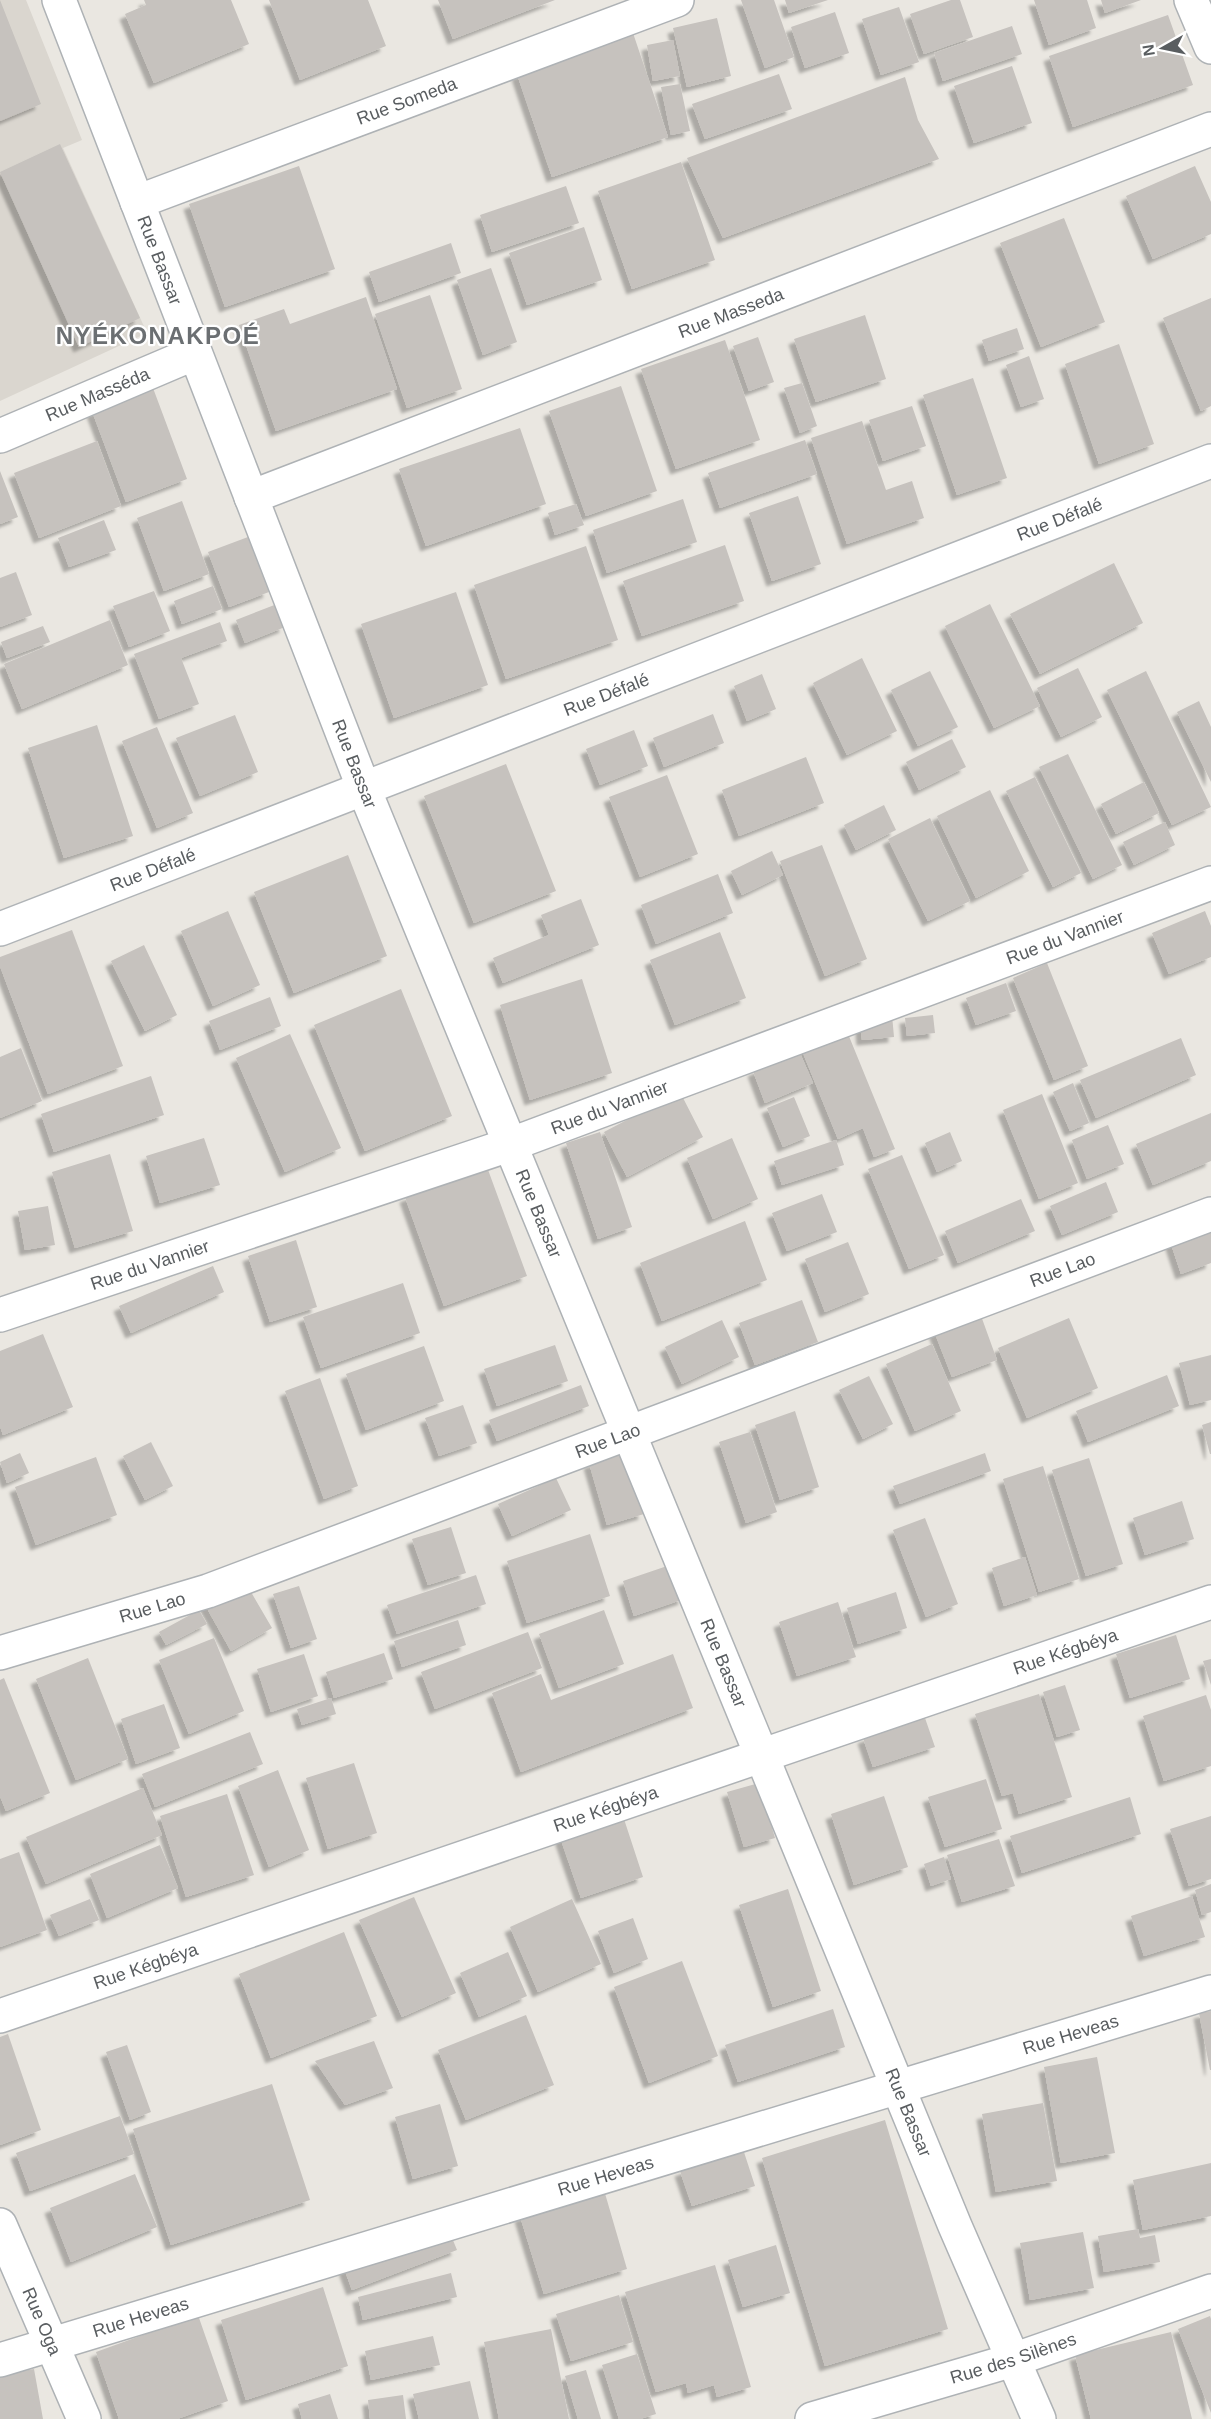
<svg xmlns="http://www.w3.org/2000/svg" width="1211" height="2419" font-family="Helvetica,sans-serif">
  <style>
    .education { fill: #dad6cf }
    .building { fill: #c6c2be; filter: url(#shadow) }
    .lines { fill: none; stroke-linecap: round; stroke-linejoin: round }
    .street-casing { stroke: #aeb2b5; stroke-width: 36 }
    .secondary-casing { stroke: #b0b4b7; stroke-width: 36 }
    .street { stroke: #fff; stroke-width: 33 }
    .secondary { stroke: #fff; stroke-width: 33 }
    .labels { text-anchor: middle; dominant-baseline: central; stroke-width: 4.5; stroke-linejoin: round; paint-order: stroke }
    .street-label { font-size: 18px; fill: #595d60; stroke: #fff }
    .district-label { font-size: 24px; font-weight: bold; letter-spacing: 1.5px; fill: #6b6f72; stroke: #fff }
  </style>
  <defs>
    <filter id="shadow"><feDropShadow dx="-5.5" dy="5.5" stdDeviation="1.5" flood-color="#0004"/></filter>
  </defs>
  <rect width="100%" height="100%" fill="#eae7e1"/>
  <path class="education" d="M0,0H26L82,140L63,148L147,333L0,401Z"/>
  <path class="building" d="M0,0L41,104L0,121Z
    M144,0H231L249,44L154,83L125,14L146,5Z
    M269,0H368L386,46L300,80Z
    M438,0H555L453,39Z
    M741,0H774L794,57L765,68Z
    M785,0H828L789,13Z
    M951,0H960L973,37L924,54L910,14Z
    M1034,0H1087L1096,28L1049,45Z
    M1101,0H1141L1105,13Z
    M899,7L919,62L881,75L862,19Z
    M835,12L849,53L805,68L791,27Z
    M1168,15L1193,85L1073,127L1049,56Z
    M717,18L731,76L687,87L673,28Z
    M1012,26L1022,54L943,81L934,53Z
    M633,33L668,137L552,177L517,74Z
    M673,40L680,76L653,81L647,45Z
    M1012,66L1032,123L974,143L954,86Z
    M779,74L792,109L705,139L692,104Z
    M905,77L918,120L939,159L723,238L687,158Z
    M680,84L690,131L671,135L661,87Z
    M60,144L140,318L79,347L0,172Z
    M681,162L715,260L632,289L598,191Z
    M299,166L335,269L225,307L189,204Z
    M1195,166L1211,202V234L1153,259L1126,196Z
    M566,186L579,223L492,252L480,215Z
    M1064,218L1105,322L1041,347L1000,243Z
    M584,227L602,280L527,305L509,253Z
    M451,243L461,273L379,302L369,272Z
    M491,268L517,342L483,355L457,280Z
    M430,295L462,389L407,408L375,314Z
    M366,297L397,389L276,431L239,325L284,309L290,324Z
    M1211,298V406L1201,411L1163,318Z
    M865,315L886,379L816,402L794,339Z
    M1017,328L1024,349L989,361L982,340Z
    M758,337L774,382L749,391L733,346Z
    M725,340L760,440L676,469L641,369Z
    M1119,344L1154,444L1099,464L1065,364Z
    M1029,356L1044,399L1021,407L1006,365Z
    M973,378L1007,478L957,495L923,395Z
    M802,383L817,426L800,433L784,388Z
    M621,386L657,491L586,516L549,411Z
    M153,388L187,479L126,502L92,411Z
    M912,406L926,446L883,461L869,420Z
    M862,421L886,490L912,481L924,518L847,544L811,438Z
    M520,428L546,504L426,546L399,469Z
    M805,440L817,474L720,508L708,473Z
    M97,441L121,506L39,538L14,473Z
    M0,471L18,517L0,524Z
    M798,496L821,564L772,581L749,513Z
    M683,499L697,542L607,573L593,530Z
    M182,501L209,574L164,591L137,518Z
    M576,504L584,525L555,535L548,513Z
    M104,520L116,550L69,567L58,538Z
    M248,537L269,592L229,607L208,552Z
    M725,545L744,601L642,636L623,581Z
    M586,546L618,640L506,679L474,585Z
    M1114,563L1143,623L1040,674L1010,614Z
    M16,572L32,615L0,627V578Z
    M213,586L222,609L182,624L174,601Z
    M154,591L170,631L129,647L113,606Z
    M456,592L488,685L394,718L361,624Z
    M277,604L285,627L245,643L236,620Z
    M990,604L1040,706L994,728L945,626Z
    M110,620L128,665L22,709L4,664Z
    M220,622L227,641L181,658L199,704L159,719L134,654Z
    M43,626L50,642L7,658L1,642Z
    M862,658L897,731L847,755L813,683Z
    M1078,668L1102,717L1061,737L1037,688Z
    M930,671L958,727L918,746L891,690Z
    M1146,671L1211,807L1172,825L1107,690Z
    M762,674L776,709L747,721L734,686Z
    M1199,701L1211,727V782L1177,712Z
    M713,714L724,743L664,767L653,738Z
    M235,715L258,772L200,796L176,738Z
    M97,725L133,836L64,858L28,748Z
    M157,727L193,813L157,828L122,741Z
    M634,730L648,766L600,785L586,749Z
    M952,739L966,767L919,790L906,762Z
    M1068,754L1122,865L1093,879L1039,767Z
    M806,757L824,803L739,836L722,790Z
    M506,764L556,891L474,923L424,796Z
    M667,775L698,854L640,877L609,797Z
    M1035,777L1081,873L1053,887L1006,791Z
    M1144,782L1159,813L1116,834L1101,804Z
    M990,790L1029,871L976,898L937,816Z
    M884,805L896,830L856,850L844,825Z
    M930,818L970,901L928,921L888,839Z
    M1165,822L1175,845L1134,865L1123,842Z
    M822,845L867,959L825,976L780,861Z
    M772,851L783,875L742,895L731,871Z
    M348,855L387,956L294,993L254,892Z
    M718,874L733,913L656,944L641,905Z
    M581,899L599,945L503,983L493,958L549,935L541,915Z
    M228,911L260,985L213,1006L181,931Z
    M1205,911L1211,926V957L1169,974L1152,933Z
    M72,930L123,1066L48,1094L0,966V957Z
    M720,932L746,998L675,1025L650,960Z
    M144,945L177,1015L145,1031L111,961Z
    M1047,963L1088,1066L1054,1080L1013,978Z
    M582,979L612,1073L530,1100L500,1005Z
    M1006,983L1016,1011L976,1025L966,998Z
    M401,989L452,1116L365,1151L314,1025Z
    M270,997L281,1026L220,1050L209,1021Z
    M892,1015L894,1037L862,1040L860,1018Z
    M933,1015L935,1033L907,1036L905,1018Z
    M844,1024L895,1149L874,1157L863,1128L838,1139L799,1043Z
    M290,1034L341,1148L285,1172L236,1058Z
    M1181,1038L1196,1075L1096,1118L1080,1080Z
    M21,1048L42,1101L0,1118V1057Z
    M799,1051L813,1083L765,1103L753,1071Z
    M151,1076L164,1115L54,1152L41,1114Z
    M1073,1083L1089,1123L1070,1131L1053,1092Z
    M680,1092L703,1137L627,1177L604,1132Z
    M1042,1094L1078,1183L1039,1199L1003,1110Z
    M794,1097L810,1136L783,1147L767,1108Z
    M1211,1113V1161L1153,1185L1136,1144Z
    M1108,1125L1124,1164L1087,1179L1072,1140Z
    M600,1132L632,1227L598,1239L566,1143Z
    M950,1132L962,1161L937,1172L925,1143Z
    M204,1138L220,1185L160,1203L146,1156Z
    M732,1138L758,1199L713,1219L687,1158Z
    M836,1140L844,1165L782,1185L774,1161Z
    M110,1154L133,1231L75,1248L52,1172Z
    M902,1155L944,1255L909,1269L868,1169Z
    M487,1167L527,1276L444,1306L405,1197Z
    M1106,1182L1118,1212L1062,1235L1050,1206Z
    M822,1194L837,1232L787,1251L772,1213Z
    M1021,1199L1035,1231L958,1263L945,1231Z
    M48,1206L55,1245L25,1250L18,1211Z
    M745,1221L767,1280L662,1321L640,1263Z
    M1211,1226V1263L1181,1274L1170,1241Z
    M296,1240L317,1307L270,1322L248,1256Z
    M848,1242L869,1294L825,1312L805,1259Z
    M213,1266L224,1292L131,1333L119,1306Z
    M403,1283L420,1333L321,1368L303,1317Z
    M802,1300L818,1342L755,1365L739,1323Z
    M980,1313L997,1360L952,1377L934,1331Z
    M1069,1318L1098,1388L1027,1418L998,1348Z
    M722,1320L739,1357L682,1384L665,1347Z
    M43,1334L73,1407L3,1435L0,1426V1351Z
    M932,1344L961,1411L915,1431L886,1364Z
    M555,1345L568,1381L497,1406L484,1369Z
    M424,1346L444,1401L366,1430L346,1374Z
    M1211,1355V1400L1190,1405L1179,1363Z
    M1167,1375L1179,1406L1088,1442L1076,1411Z
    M869,1376L893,1424L863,1439L839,1390Z
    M320,1378L358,1486L324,1499L285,1391Z
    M581,1385L589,1406L497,1441L489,1420Z
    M463,1405L477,1443L439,1456L425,1418Z
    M795,1411L819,1487L780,1500L755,1425Z
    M1211,1422V1454H1210L1202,1425Z
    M750,1432L777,1512L746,1523L719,1442Z
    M151,1442L173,1486L145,1500L123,1456Z
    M626,1452L644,1514L607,1525L589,1463Z
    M20,1453L29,1473L7,1483L0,1462Z
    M985,1453L991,1471L900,1504L893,1486Z
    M96,1457L117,1515L36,1545L15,1487Z
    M1089,1458L1123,1564L1086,1576L1052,1470Z
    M1043,1466L1079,1579L1039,1592L1003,1479Z
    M556,1478L571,1510L512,1536L498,1504Z
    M1182,1501L1194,1539L1145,1555L1133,1518Z
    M925,1518L958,1604L926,1617L893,1530Z
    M451,1527L466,1573L428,1585L412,1539Z
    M590,1534L610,1596L527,1623L507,1561Z
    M1025,1557L1037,1595L1004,1606L992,1568Z
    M673,1564L684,1599L634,1616L623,1581Z
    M476,1575L486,1604L397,1634L387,1605Z
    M244,1580L272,1628L231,1651L204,1603Z
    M299,1586L317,1639L291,1648L273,1594Z
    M896,1592L907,1628L858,1644L847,1608Z
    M838,1602L856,1657L797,1676L779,1622Z
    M199,1610L207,1624L166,1645L159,1632Z
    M604,1610L624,1664L559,1688L539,1634Z
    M458,1620L466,1645L402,1667L394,1641Z
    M528,1632L542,1668L435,1709L421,1672Z
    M1176,1635L1190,1679L1130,1698L1116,1654Z
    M214,1638L244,1711L189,1734L159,1660Z
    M384,1653L393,1679L334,1698L326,1672Z
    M304,1654L318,1696L271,1712L257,1669Z
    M673,1654L693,1708L521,1772L492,1693L541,1674L551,1700Z
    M88,1658L128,1759L76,1780L36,1679Z
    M1211,1659V1685L1203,1661Z
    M4,1678L50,1793L6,1811L0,1796V1680Z
    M1065,1685L1080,1730L1057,1737L1043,1692Z
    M1039,1694L1072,1797L1019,1814L1013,1793L1002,1796L975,1714Z
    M1206,1695L1211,1710V1766L1164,1781L1143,1716Z
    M331,1698L336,1714L302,1725L297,1709Z
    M164,1704L180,1748L136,1764L121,1719Z
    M925,1718L935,1747L873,1767L863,1738Z
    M250,1732L263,1764L155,1807L142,1774Z
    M354,1763L377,1833L328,1849L306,1778Z
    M278,1770L309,1850L269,1867L238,1786Z
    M986,1779L1002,1829L945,1847L928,1797Z
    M759,1783L775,1838L744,1847L727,1792Z
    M143,1788L162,1835L46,1884L26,1837Z
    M227,1794L254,1875L186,1897L160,1816Z
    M884,1796L908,1867L854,1885L831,1814Z
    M1130,1797L1141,1834L1022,1873L1010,1836Z
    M623,1816L643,1877L581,1898L560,1837Z
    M1211,1816V1879L1189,1886L1170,1829Z
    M999,1839L1015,1886L962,1902L947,1855Z
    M160,1845L178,1888L107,1918L90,1874Z
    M19,1852L47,1930L0,1947V1859Z
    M944,1857L951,1879L931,1886L924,1864Z
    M1211,1884V1912L1202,1915L1195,1890Z
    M788,1889L821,1991L773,2007L739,1905Z
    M1192,1896L1205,1937L1144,1956L1131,1916Z
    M414,1897L456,1993L402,2017L359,1920Z
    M90,1899L99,1920L59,1936L50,1915Z
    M572,1899L601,1964L538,1992L510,1927Z
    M633,1918L648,1959L614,1973L598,1931Z
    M344,1932L377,2016L271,2058L239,1974Z
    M508,1952L527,1996L479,2017L460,1973Z
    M682,1961L718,2056L649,2083L614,1987Z
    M833,2009L845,2047L738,2082L725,2045Z
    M1211,2011V2070H1210L1199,2013Z
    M526,2015L554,2085L466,2120L438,2050Z
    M8,2034L41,2130L0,2145V2037Z
    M374,2041L393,2088L345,2105L315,2061Z
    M127,2045L151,2112L130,2120L106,2052Z
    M1097,2057L1115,2153L1061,2163L1044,2067Z
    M272,2084L310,2200L171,2245L133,2129Z
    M1043,2103L1057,2181L996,2192L982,2114Z
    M440,2104L458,2166L413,2179L395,2117Z
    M120,2116L134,2154L30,2191L16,2153Z
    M885,2120L948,2329L825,2366L762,2158Z
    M743,2149L755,2186L692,2206L680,2171Z
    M1211,2163V2216L1143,2230L1133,2180Z
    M135,2174L157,2227L71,2262L50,2208Z
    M604,2190L627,2269L544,2294L520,2216Z
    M448,2228L457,2250L352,2290L344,2268Z
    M1138,2229L1140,2238L1155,2235L1160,2262L1104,2272L1098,2236Z
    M1083,2232L1094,2288L1030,2300L1020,2243Z
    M776,2245L790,2293L743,2307L728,2260Z
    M715,2265L751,2387L717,2397L714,2385L688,2393L686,2383L656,2392L625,2292Z
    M451,2273L457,2297L363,2320L358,2297Z
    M323,2287L348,2366L246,2400L221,2320Z
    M619,2295L633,2342L571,2361L556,2314Z
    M198,2315L228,2401L177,2419H119L96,2352Z
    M1210,2316L1211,2319V2413L1178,2329Z
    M551,2329L569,2419H499L484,2342Z
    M1171,2332L1192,2419H1091L1075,2355Z
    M433,2336L440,2365L371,2380L365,2351Z
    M637,2354L656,2414L640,2419H619L602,2365Z
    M34,2369L43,2419H0V2375Z
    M586,2370L601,2419H578L565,2376Z
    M470,2381L479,2419H419L413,2394Z
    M330,2394L338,2419H302L298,2404Z
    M403,2395L406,2419H370L368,2400Z"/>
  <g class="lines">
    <defs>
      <g id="street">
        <path id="s1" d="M59,0L364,789L955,2226L1039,2419"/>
        <path d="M1191,0L1211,47"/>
        <path id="s2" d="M137,202L677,0"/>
        <path id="s3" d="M0,436L195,353"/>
        <path id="s4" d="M251,497L1211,129"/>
        <path id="s5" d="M0,1315L509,1145L1211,883"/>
        <path id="s6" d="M0,1653L208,1591L1211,1214"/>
        <path id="s7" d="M0,2016L1211,1602"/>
        <path id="s8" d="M0,2225L84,2419"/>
        <path id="s9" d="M0,2360L1211,1992"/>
        <path id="s10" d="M812,2419L1013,2360L1211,2291"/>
      </g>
      <g id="secondary">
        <path id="s11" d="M0,929L1211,461"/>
      </g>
    </defs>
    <use href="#street" class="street-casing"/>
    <use href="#secondary" class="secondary-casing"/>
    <use href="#street" class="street"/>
    <use href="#secondary" class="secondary"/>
  </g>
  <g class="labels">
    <g class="street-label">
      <text stroke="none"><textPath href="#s2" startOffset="288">Rue Someda</textPath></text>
      <text stroke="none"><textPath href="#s1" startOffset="279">Rue Bassar</textPath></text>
      <text stroke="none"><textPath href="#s4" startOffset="514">Rue Masseda</textPath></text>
      <text stroke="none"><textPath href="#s3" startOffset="106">Rue Masséda</textPath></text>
      <text stroke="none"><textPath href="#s11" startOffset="1136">Rue Défalé</textPath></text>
      <text stroke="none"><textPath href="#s11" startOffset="650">Rue Défalé</textPath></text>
      <text stroke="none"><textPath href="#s1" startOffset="819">Rue Bassar</textPath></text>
      <text stroke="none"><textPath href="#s11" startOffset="164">Rue Défalé</textPath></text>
      <text stroke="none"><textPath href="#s5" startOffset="1130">Rue du Vannier</textPath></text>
      <text stroke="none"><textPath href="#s5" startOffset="644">Rue du Vannier</textPath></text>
      <text stroke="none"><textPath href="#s1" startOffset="1305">Rue Bassar</textPath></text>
      <text stroke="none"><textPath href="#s5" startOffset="158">Rue du Vannier</textPath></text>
      <text stroke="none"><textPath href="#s6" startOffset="1130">Rue Lao</textPath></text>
      <text stroke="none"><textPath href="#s6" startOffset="644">Rue Lao</textPath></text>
      <text stroke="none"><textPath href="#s6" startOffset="159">Rue Lao</textPath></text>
      <text stroke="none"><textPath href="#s7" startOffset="1126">Rue Kégbéya</textPath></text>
      <text stroke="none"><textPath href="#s1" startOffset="1791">Rue Bassar</textPath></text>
      <text stroke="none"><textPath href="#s7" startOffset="640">Rue Kégbéya</textPath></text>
      <text stroke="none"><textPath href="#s7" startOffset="154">Rue Kégbéya</textPath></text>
      <text stroke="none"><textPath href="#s9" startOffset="1119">Rue Heveas</textPath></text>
      <text stroke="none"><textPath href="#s1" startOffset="2277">Rue Bassar</textPath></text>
      <text stroke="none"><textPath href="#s9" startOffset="633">Rue Heveas</textPath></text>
      <text stroke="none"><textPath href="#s9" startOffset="147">Rue Heveas</textPath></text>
      <text stroke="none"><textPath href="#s8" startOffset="105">Rue Oga</textPath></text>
      <text stroke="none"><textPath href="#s10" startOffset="210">Rue des Silènes</textPath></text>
    </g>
    <g class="district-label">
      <text x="158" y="335">NYÉKONAKPOÉ</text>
    </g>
  </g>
  <g transform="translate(1163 48) rotate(261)" stroke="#ffffff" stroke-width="4.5" paint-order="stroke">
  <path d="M0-4.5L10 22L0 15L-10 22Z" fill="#595d60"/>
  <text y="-9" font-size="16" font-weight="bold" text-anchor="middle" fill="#595d60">N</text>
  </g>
</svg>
